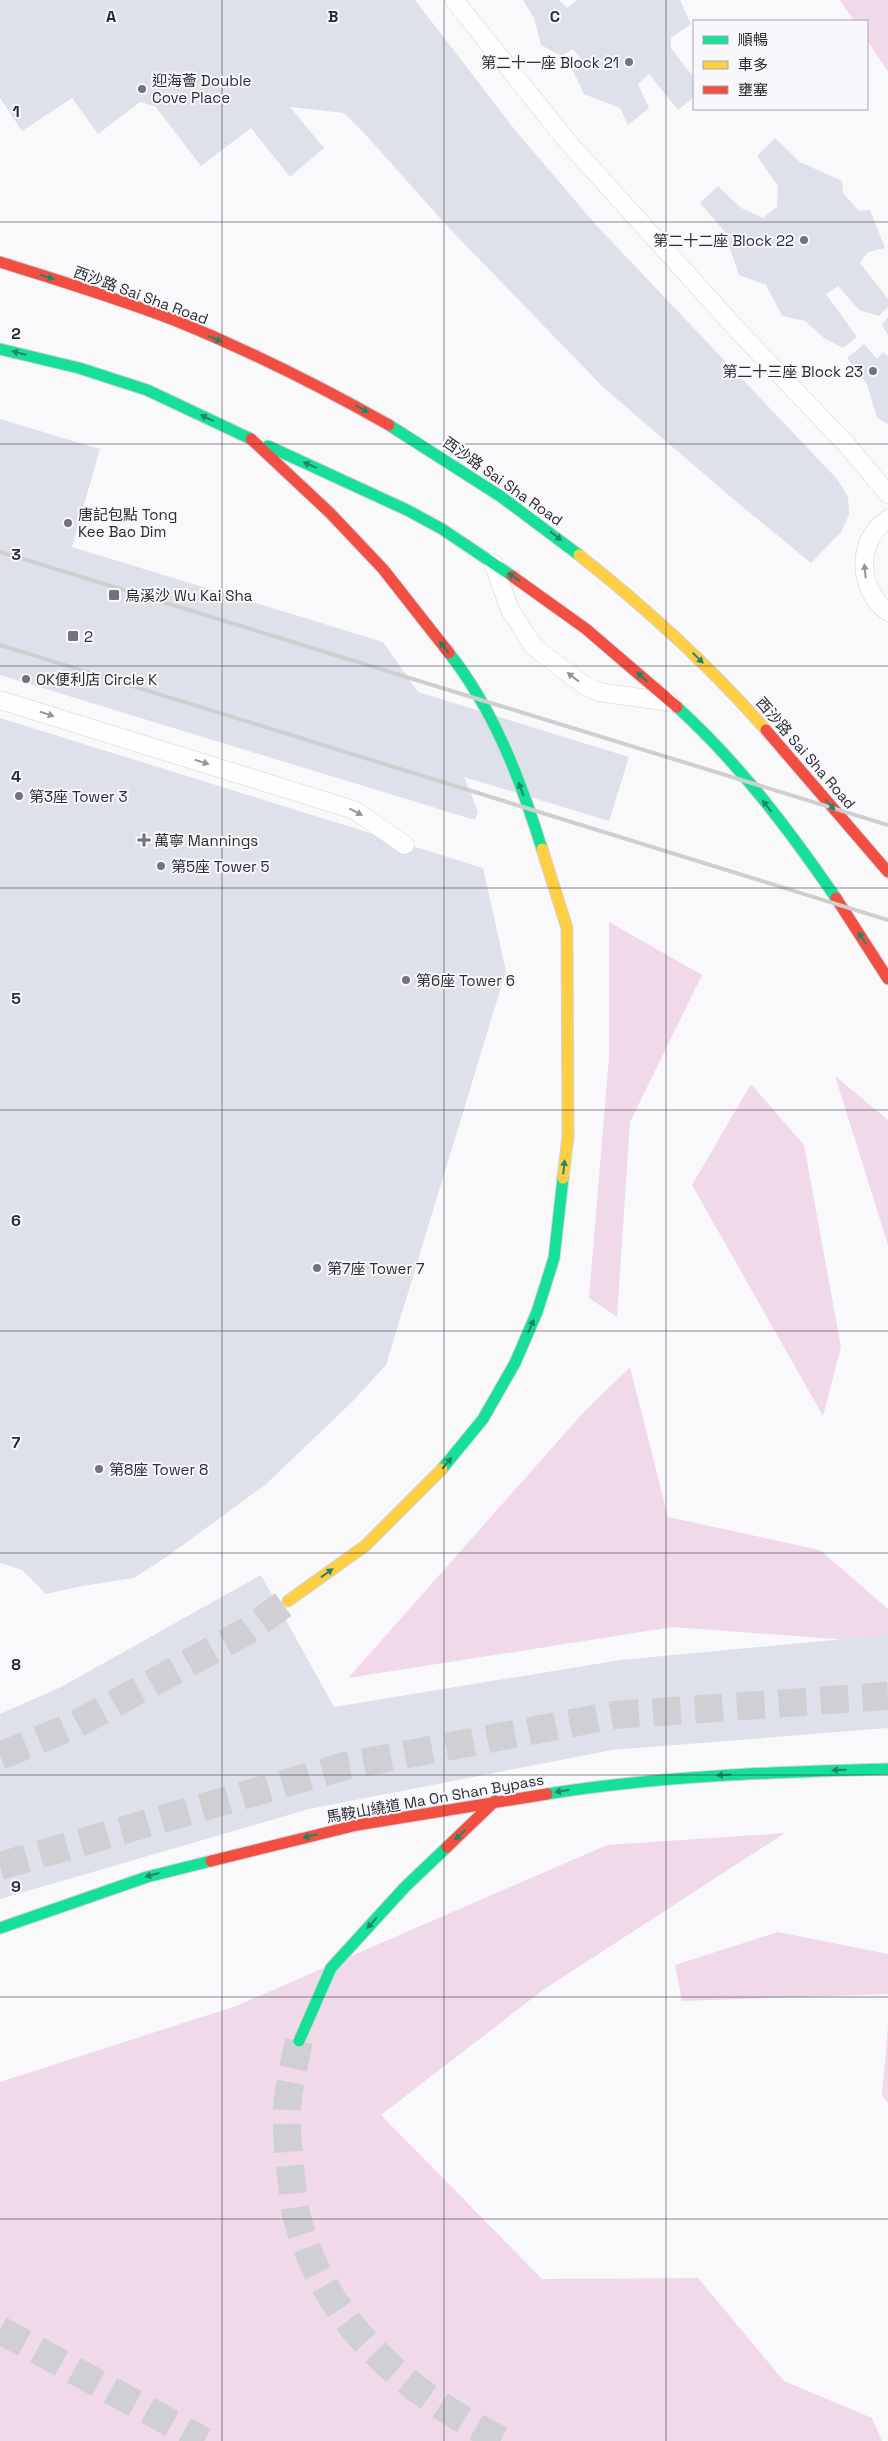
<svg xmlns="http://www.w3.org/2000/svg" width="888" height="2441" font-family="'Space Grotesk','Noto Sans TC',sans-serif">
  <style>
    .green { fill: #f0daea }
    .building { fill: #dfe1ea }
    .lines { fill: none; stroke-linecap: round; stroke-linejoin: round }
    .primary-tunnel { stroke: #d0cfd3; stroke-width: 28; stroke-dasharray: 28 14; stroke-linecap: butt }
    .lane-casing { stroke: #d3d3d9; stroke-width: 19 }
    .fast-casing { stroke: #d3d3d9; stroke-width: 13 }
    .slow-casing { stroke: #d3d3d9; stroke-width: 13 }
    .jam-casing { stroke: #d3d3d9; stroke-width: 13 }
    .lane { stroke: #fefefe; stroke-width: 18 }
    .fast { stroke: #16e098; stroke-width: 11 }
    .slow { stroke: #ffcf43; stroke-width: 11 }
    .jam { stroke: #f24e42; stroke-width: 11 }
    .rail { stroke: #cfcfd0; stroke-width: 4 }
    .oneway { fill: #218666 }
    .oneway2 { fill: #95959a }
    .grid { fill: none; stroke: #2c2c35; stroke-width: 1; stroke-opacity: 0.55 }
    .poi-dot { fill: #74737a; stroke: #f8f7fc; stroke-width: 2 }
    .labels { text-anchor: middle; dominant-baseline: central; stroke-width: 4; stroke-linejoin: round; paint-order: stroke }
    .poi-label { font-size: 15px; fill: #2c2c35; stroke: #f8f7fc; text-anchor: start }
    .street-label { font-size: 15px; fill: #2c2c35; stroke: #f8f7fc }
    .grid-label { font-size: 16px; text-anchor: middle; font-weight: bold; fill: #2c2c35; stroke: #f8f7fc; stroke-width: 4; stroke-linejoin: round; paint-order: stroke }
  </style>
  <rect width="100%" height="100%" fill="#f9f8fb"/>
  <path class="green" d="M840,0H888V72L867,40V21H854Z
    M609,922L702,975L630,1122L617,1317L589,1298L609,1057Z
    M835,1076L888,1120V1245Z
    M751,1084L804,1145L841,1347L823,1416L692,1185Z
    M630,1367L668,1517L820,1550L888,1609V1643L673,1627L348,1678L583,1413Z
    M785,1833L543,1990L381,2115L542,2279L698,2278L784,2381L872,2418L882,2441H0V2082L236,2006L607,1845Z
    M778,1932L888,1954V1994L682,2001L675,1965Z
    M888,2026V2103L882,2095Z"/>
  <path class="building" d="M0,0H415L515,130L596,225L837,479L848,497L849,515L841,532L811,563L739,504L604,388L449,228L364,133L344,113L290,107L324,148L290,177L251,128L201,166L155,106L140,102L98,134L72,98L22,131L0,98Z
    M523,0H559L567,8L577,0H680L691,24L671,38V48L694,78V97L678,110L649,74L638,84L649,108L628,125L620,108L584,94L571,66L581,59L573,49L561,56L541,45L534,18Z
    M775,138L800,162L842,181L843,193L859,211L870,210L885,248L868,252L860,263L888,299V307L879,316L859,310L838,286L826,294L857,337L843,348L824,338L805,321L782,316L766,285L739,275L724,231L700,203L718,186L741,208L763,218L777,207L778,186L757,156Z
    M888,317V335L882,325Z
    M864,344L877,359L883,352L888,356V424L877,418L867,384L847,358Z
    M0,419L100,449L72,547L383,642L418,692L629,757L609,821L464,777L478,811L475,820L0,675Z
    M0,718L483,868L506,971L386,1365L351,1403L265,1485L165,1558L134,1578L82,1586L46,1594L22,1570L0,1563Z
    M261,1575L334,1707L620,1660L888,1635V1728L612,1750L309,1809L0,1899V1714L61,1687Z"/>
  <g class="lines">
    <path class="primary-tunnel" d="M0,1756L75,1725L247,1631L288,1601
      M0,1866L345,1766L615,1715L888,1696
      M299,2041C295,2059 291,2078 288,2097C285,2123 288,2150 291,2176C293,2188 293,2202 296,2214C324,2323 405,2393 503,2441
      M0,2330L204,2441"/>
    <defs>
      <path id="lane" d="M454,0L567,141L742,335L847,445L888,494
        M888,519C855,540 858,591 888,612
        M493,563L510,610L534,647L584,685L599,692L669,702
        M0,700L354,810L405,845"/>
      <path id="fast" d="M0,349L79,368L147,390L251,439
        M389,425L500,496L579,555
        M268,446L407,510L442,529L512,576
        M449,653C494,710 521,781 542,849
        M677,707C739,763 789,830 836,898
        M442,1469L483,1419L515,1363L537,1312L554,1258L563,1178
        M547,1794C660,1776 774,1772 888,1769
        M0,1928L147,1877L211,1861
        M299,2041L331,1968L405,1887L447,1847"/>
      <path id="slow" d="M579,555C646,608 709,665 766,730
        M542,849L567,928L568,1136L563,1178
        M288,1601L365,1546L442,1469"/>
      <path id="jam" d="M0,262C58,280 117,298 174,320C248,350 320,386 389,425
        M251,439L330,513L383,569L449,653
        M512,576L586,629L677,707
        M766,730L888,872
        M836,898L888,979
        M447,1847L495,1801
        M211,1861L357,1825L547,1794"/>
    </defs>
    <use href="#lane" class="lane-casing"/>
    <use href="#fast" class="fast-casing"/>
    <use href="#slow" class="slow-casing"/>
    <use href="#jam" class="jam-casing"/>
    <use href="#lane" class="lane"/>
    <use href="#fast" class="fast"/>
    <use href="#slow" class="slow"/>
    <use href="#jam" class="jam"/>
    <path class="rail" d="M0,552L888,825
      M0,645L888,920"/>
  </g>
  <defs><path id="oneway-solid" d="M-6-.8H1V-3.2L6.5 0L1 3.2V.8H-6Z" transform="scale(1.25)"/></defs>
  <g class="oneway">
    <use href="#oneway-solid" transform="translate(47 277) rotate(17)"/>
    <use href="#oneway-solid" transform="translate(215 339) rotate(24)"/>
    <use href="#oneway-solid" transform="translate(19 353) rotate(-166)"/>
    <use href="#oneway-solid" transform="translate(362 409) rotate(30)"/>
    <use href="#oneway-solid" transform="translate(207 418) rotate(-155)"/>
    <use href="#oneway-solid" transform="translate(310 465) rotate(-157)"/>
    <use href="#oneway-solid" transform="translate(556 536) rotate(38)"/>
    <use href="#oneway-solid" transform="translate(514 577) rotate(-147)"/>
    <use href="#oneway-solid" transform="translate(444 647) rotate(-129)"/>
    <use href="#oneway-solid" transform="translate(698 658) rotate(44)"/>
    <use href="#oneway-solid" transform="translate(642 677) rotate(-138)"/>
    <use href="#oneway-solid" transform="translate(521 789) rotate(-110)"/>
    <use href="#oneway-solid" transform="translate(830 805) rotate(48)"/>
    <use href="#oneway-solid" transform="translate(767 806) rotate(-129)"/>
    <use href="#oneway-solid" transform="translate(862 938) rotate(-123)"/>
    <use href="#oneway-solid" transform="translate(564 1167) rotate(-84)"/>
    <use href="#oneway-solid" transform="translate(531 1326) rotate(-66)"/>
    <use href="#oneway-solid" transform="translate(447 1463) rotate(-50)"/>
    <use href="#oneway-solid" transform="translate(327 1573) rotate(-36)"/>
    <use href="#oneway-solid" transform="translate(839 1770) rotate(179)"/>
    <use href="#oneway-solid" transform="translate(724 1775) rotate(176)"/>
    <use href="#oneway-solid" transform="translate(562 1791) rotate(171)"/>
    <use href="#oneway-solid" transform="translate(460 1835) rotate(137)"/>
    <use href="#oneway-solid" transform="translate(310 1836) rotate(166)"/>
    <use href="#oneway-solid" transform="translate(152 1875) rotate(165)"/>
    <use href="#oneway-solid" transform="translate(372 1923) rotate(132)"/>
  </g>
  <g class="oneway2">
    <use href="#oneway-solid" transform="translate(865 571) rotate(-96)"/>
    <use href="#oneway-solid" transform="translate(573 677) rotate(-142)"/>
    <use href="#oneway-solid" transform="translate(47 714) rotate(17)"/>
    <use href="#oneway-solid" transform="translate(202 762) rotate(17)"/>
    <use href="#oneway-solid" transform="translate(356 812) rotate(28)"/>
  </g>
  <path class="grid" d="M222,0V2441M444,0V2441M666,0V2441M0,222H888M0,444H888M0,666H888M0,888H888M0,1110H888M0,1331H888M0,1553H888M0,1775H888M0,1997H888M0,2219H888"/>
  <g class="poi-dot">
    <circle cx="629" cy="62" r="5"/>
    <circle cx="142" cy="89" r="5"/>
    <circle cx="804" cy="240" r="5"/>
    <circle cx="873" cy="371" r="5"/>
    <circle cx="68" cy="523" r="5"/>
    <rect x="108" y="589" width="12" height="12" rx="2.5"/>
    <rect x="67" y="630" width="12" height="12" rx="2.5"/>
    <circle cx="26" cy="679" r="5"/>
    <circle cx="19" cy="796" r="5"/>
    <path d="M141.5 832.5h5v5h5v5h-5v5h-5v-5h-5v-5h5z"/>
    <circle cx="161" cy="866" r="5"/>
    <circle cx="406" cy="980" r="5"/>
    <circle cx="317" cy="1268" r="5"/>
    <circle cx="99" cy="1469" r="5"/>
  </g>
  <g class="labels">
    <g class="poi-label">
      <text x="619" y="62" text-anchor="end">第二十一座 Block 21</text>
      <text x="152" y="80">迎海薈 Double<tspan x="152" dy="17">Cove Place</tspan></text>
      <text x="794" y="240" text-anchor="end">第二十二座 Block 22</text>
      <text x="863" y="371" text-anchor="end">第二十三座 Block 23</text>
      <text x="78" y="514">唐記包點 Tong<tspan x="78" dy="17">Kee Bao Dim</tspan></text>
      <text x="125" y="595">烏溪沙 Wu Kai Sha</text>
      <text x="84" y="636">2</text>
      <text x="36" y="679">OK便利店 Circle K</text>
      <text x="29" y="796">第3座 Tower 3</text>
      <text x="154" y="840">萬寧 Mannings</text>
      <text x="171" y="866">第5座 Tower 5</text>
      <text x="416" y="980">第6座 Tower 6</text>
      <text x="327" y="1268">第7座 Tower 7</text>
      <text x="109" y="1469">第8座 Tower 8</text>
    </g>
    <g class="street-label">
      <text transform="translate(141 295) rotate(20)">西沙路 Sai Sha Road</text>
      <text transform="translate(503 481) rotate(35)">西沙路 Sai Sha Road</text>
      <text transform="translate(806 753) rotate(49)">西沙路 Sai Sha Road</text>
      <text transform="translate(435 1798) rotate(-10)">馬鞍山繞道 Ma On Shan Bypass</text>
    </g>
  </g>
  <g class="grid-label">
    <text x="111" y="22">A</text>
    <text x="333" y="22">B</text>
    <text x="555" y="22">C</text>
    <text x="16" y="117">1</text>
    <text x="16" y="339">2</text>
    <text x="16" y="560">3</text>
    <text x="16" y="782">4</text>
    <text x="16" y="1004">5</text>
    <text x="16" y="1226">6</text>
    <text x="16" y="1448">7</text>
    <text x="16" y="1670">8</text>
    <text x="16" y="1892">9</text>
  </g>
  <rect x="693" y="20" width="175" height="90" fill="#f8f7fc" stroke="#a6a6ac"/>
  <rect x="703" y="36" width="25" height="8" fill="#16e098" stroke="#a6a6ac"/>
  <text x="738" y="45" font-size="15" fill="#2c2c35">順暢</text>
  <rect x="703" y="61" width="25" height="8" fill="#ffcf43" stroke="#a6a6ac"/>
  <text x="738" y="70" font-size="15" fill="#2c2c35">車多</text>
  <rect x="703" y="86" width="25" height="8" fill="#f24e42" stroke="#a6a6ac"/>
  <text x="738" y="95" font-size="15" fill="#2c2c35">壅塞</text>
</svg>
